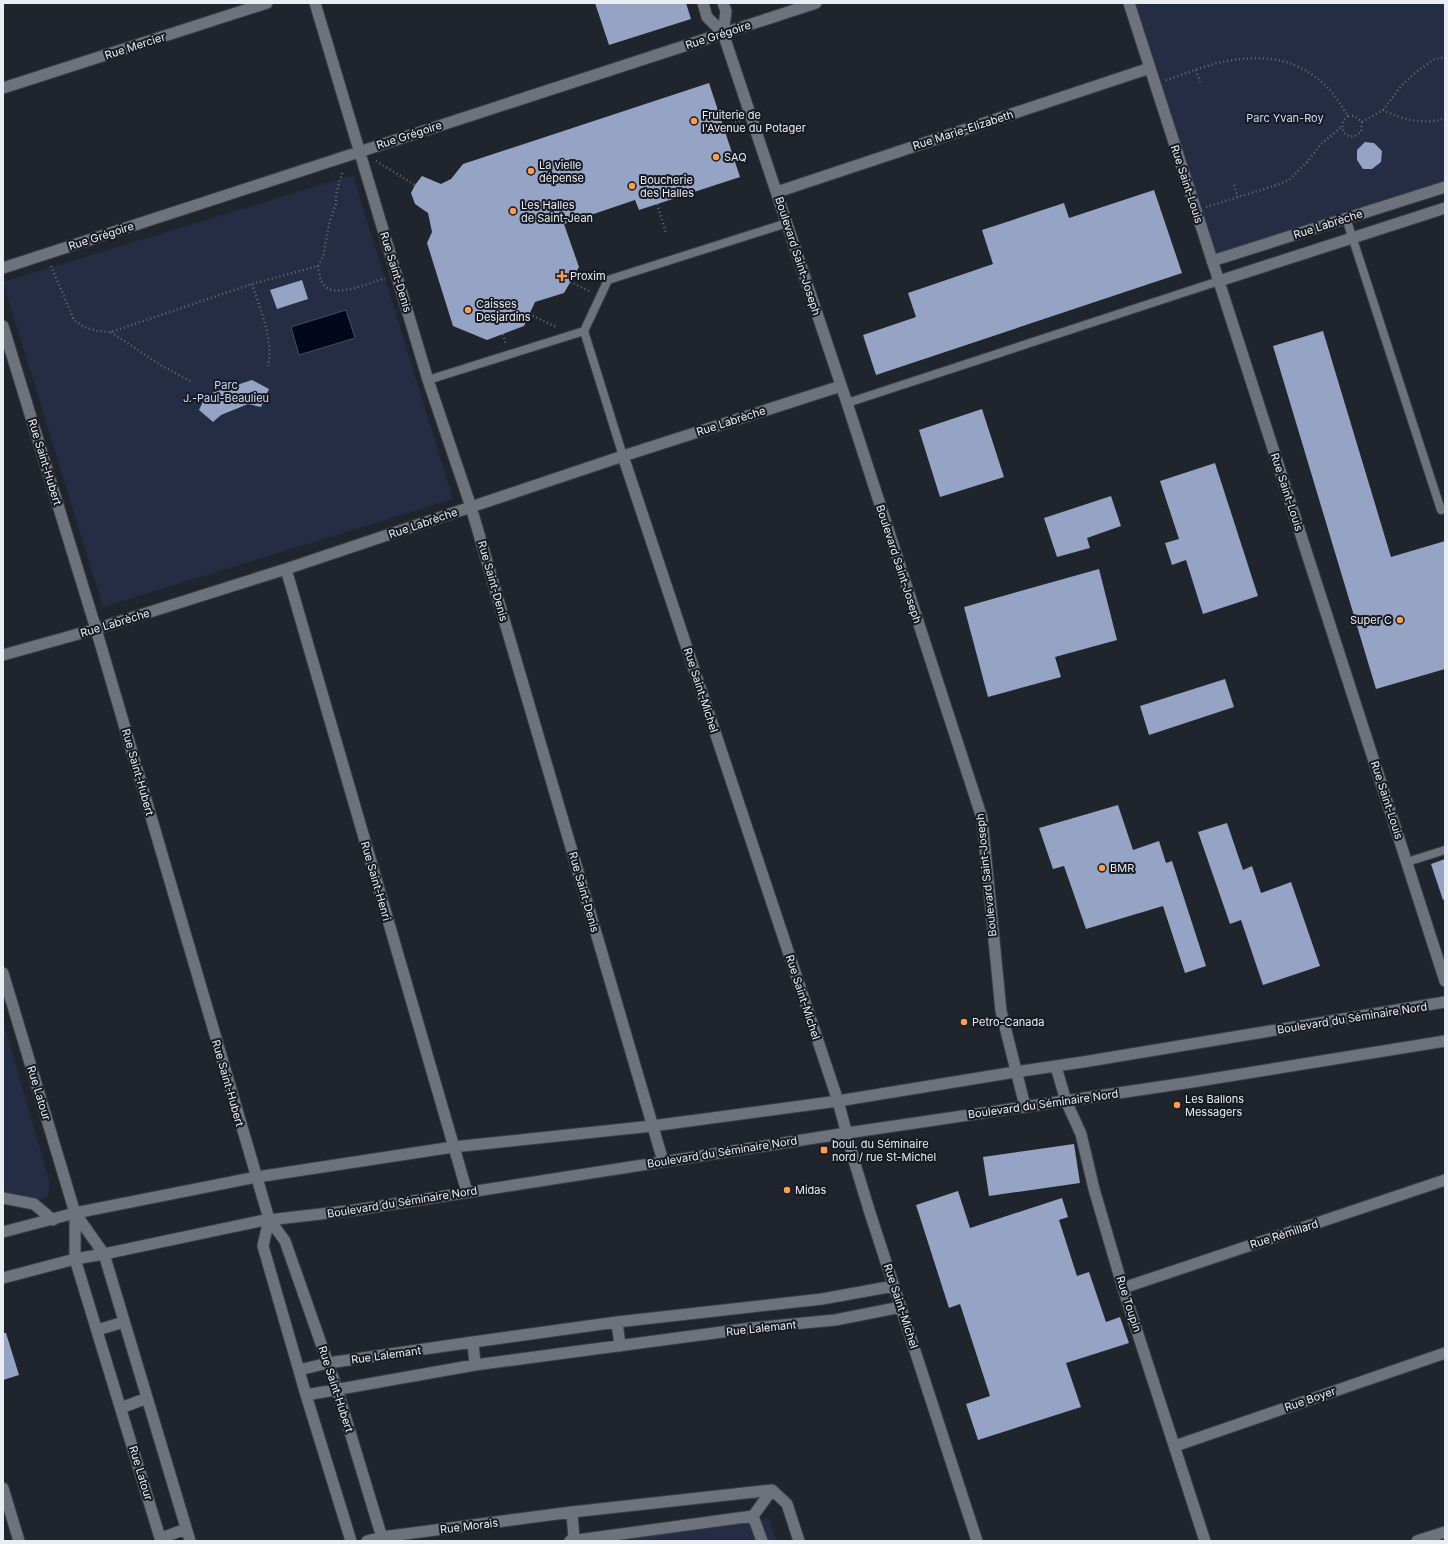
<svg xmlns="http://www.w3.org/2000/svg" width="1448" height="1544" font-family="Inter,sans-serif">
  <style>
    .green { fill: #252d44 }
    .water { fill: #03071e; stroke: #484c5e }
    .building { fill: #95a3c4 }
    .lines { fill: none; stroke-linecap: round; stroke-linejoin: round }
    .service-casing { stroke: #3b3e45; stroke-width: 10 }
    .minor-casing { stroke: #3b3e45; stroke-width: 13 }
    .tertiary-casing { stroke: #3b3e45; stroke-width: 13 }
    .secondary-casing { stroke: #3b3e45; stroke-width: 13 }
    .path { stroke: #676a71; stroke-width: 2.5; stroke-dasharray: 1 3; stroke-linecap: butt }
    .service { stroke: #6e727c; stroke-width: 8 }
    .minor { stroke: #6e727c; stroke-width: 11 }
    .tertiary { stroke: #6e727c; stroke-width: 11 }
    .secondary { stroke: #6e727c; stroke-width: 11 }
    .poi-dot { fill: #fb9e51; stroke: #171a22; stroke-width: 1.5 }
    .labels { text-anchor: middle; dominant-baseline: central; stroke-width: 4; stroke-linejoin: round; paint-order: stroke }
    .street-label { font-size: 11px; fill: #eaedf2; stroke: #171a22 }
    .poi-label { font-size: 11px; fill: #eaedf2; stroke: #171a22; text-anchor: start }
    .park-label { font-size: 11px; fill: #cedbfc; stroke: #171a22 }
  </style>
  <rect width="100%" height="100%" fill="#20242c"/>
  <path class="green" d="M1128,3H1445V187L1210,262Z
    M353,175L453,499L103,607L3,282Z
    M3,1021L50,1183L48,1196L34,1204L3,1197Z
    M769,1518L776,1541H620Z"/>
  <path class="water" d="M346,310L355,338L299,355L291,327Z"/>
  <path class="building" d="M595,3H686L691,19L609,45Z
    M709,83L740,177L639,210L635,200L564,224L579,267L564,293L535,302L524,326L487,340L453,326L427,243L432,232L428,213L415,204L411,193L415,185L422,176L441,184L451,179L463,164Z
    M1365,142L1374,143L1382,151L1381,162L1372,169H1363L1357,160V150Z
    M1154,190L1182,273L876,375L863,335L916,317L908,293L993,264L982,230L1064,203L1069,218Z
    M302,280L308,299L277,309L270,290Z
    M1323,331L1391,557L1445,541V669L1376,689L1273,346Z
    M252,380L269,389L261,407L248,404L221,415L213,422L199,410L206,395Z
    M982,409L1004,477L940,497L919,430Z
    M1215,463L1258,596L1203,614L1186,560L1172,565L1165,543L1179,539L1160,481Z
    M1111,496L1121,526L1087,538L1090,548L1057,557L1044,518Z
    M1099,569L1117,640L1055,657L1061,677L988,697L964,607Z
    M1225,679L1234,707L1149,735L1140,706Z
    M1118,805L1133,850L1159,841L1166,863L1172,861L1206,966L1185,973L1163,906L1086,929L1064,866L1053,869L1039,828Z
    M1227,823L1243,870L1252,866L1261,893L1291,882L1320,966L1263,985L1241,920L1230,924L1198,832Z
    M1445,859V899L1443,900L1431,864Z
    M1074,1144L1080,1183L989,1196L983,1157Z
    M958,1191L970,1228L1062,1198L1068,1217L1059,1220L1077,1276L1089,1272L1106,1322L1120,1317L1129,1343L1066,1363L1081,1407L978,1440L966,1404L990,1396L960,1304L949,1308L916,1205Z
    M3,1333H6L19,1375L3,1380Z"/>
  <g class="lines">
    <defs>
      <path id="service" d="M1346,218L1441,510
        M584,331L623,456
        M428,380L584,331L608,280L787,223
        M847,403L1219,281
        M1407,862L1445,850"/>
      <path id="minor" d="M315,3L428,380L471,507L663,1161
        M703,3L707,17L723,33L847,403L982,818L1001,1011L1025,1106
        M1129,3L1445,981
        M723,33L726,11L723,3
        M3,88L267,3
        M777,192L1150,68
        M1212,261L1445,187
        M3,268L816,3
        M1219,281L1445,208
        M3,326L96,629L269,1219L285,1241L337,1389L383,1541
        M623,456L838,1101L855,1164L870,1213L977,1541
        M286,569L467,1192
        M3,655L96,629L286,569L623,456L841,386
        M3,973L75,1213V1259L161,1541
        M1056,1067L1066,1101L1081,1134L1094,1189L1123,1288L1205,1541
        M75,1213L104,1254L190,1541
        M269,1219L263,1246L306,1395L351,1541
        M1123,1288L1445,1180
        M617,1322L620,1346
        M97,1330L124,1322
        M473,1342L475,1365
        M299,1370L328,1363L473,1342L617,1322L822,1299L894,1286
        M306,1395L475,1365L752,1328L835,1320L901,1307
        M121,1408L147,1398
        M1175,1446L1445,1353
        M3,1488L19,1541
        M572,1512L574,1540
        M753,1516L772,1490
        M161,1538L186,1529
        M367,1541L382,1537L572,1512L772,1490L787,1504L799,1541
        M570,1541L753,1516L762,1541
        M1417,1541L1445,1532"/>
      <path id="tertiary" d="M3,1198L34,1204L53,1220"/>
      <path id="secondary" d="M3,1232L75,1213L257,1177L453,1147L652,1126L838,1101L1015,1072L1083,1062L1445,1002
        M3,1278L75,1259L104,1254L260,1221L355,1210L847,1133L1186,1083L1445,1041"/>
    </defs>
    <use href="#service" class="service-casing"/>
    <use href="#minor" class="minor-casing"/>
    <use href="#tertiary" class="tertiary-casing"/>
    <use href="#secondary" class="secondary-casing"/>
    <path class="path" d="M1196,70L1200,82
      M1166,80C1186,74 1208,64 1227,61C1267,54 1299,59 1328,88C1336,96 1342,107 1348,116
      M1383,110C1401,119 1425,126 1445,118
      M1348,116H1354L1362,122L1361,132L1355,136L1350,137L1344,133L1342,127L1343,121Z
      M1362,122L1383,110L1402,85L1415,73L1433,60L1445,57
      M724,127L740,121
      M376,161L415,185
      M1234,185L1238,197
      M657,204L666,233
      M1206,207L1277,185L1289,180L1307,162L1321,144L1342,127
      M51,266L74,320L84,327L97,331L111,332L252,284L318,266L323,257L330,220L336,204V194L343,170
      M318,266C319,272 320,280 323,284C333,300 372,282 385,278
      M570,282L591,292
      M252,284C260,310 274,339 268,366
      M529,314L556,327V329
      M111,332L162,366L192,382
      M503,334L506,345"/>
    <use href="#service" class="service"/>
    <use href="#minor" class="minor"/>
    <use href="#tertiary" class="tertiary"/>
    <use href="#secondary" class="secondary"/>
  </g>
  <g class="poi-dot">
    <circle cx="694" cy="121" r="4"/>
    <circle cx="716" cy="157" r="4"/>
    <circle cx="531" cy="171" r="4"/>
    <circle cx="632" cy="186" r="4"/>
    <circle cx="513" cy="211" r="4"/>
    <path d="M560 270h4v4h4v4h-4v4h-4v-4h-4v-4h4z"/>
    <circle cx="468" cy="310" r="4"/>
    <circle cx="1400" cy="620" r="4"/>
    <circle cx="1102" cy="868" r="4"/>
    <circle cx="964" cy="1022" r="4"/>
    <circle cx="1177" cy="1105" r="4"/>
    <rect x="820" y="1146" width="8" height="8" rx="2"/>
    <circle cx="787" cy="1190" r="4"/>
  </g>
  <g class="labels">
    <g class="street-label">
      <text transform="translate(718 35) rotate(-18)">Rue Grégoire</text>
      <text transform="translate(135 46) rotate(-18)">Rue Mercier</text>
      <text transform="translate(963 130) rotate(-18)">Rue Marie-Elizabeth</text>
      <text transform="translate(409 135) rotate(-18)">Rue Grégoire</text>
      <text transform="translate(1187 184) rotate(72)">Rue Saint-Louis</text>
      <text transform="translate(1328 224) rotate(-18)">Rue Labrèche</text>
      <text transform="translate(101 236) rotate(-18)">Rue Grégoire</text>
      <text transform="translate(798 256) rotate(72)">Boulevard Saint-Joseph</text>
      <text transform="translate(396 272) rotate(73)">Rue Saint-Denis</text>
      <text transform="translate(731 421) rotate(-18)">Rue Labrèche</text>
      <text transform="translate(45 462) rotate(73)">Rue Saint-Hubert</text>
      <text transform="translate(1287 492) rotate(72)">Rue Saint-Louis</text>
      <text transform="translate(423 523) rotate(-19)">Rue Labrèche</text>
      <text transform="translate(899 564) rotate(72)">Boulevard Saint-Joseph</text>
      <text transform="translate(493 581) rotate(74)">Rue Saint-Denis</text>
      <text transform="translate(115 623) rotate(-17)">Rue Labrèche</text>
      <text transform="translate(701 690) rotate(72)">Rue Saint-Michel</text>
      <text transform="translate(138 772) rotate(74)">Rue Saint-Hubert</text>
      <text transform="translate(1387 800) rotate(72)">Rue Saint-Louis</text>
      <text transform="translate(986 875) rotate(-96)">Boulevard Saint-Joseph</text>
      <text transform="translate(376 881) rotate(74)">Rue Saint-Henri</text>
      <text transform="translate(584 892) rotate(74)">Rue Saint-Denis</text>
      <text transform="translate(803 997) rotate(72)">Rue Saint-Michel</text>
      <text transform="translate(1352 1018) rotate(-9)">Boulevard du Séminaire Nord</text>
      <text transform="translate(228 1083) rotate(74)">Rue Saint-Hubert</text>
      <text transform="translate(39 1093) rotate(73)">Rue Latour</text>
      <text transform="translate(1043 1104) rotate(-8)">Boulevard du Séminaire Nord</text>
      <text transform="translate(722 1152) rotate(-9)">Boulevard du Séminaire Nord</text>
      <text transform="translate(402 1202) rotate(-9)">Boulevard du Séminaire Nord</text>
      <text transform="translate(1284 1234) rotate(-18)">Rue Rémillard</text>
      <text transform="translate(1129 1304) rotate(72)">Rue Toupin</text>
      <text transform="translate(901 1306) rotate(72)">Rue Saint-Michel</text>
      <text transform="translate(761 1328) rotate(-6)">Rue Lalemant</text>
      <text transform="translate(386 1355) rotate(-8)">Rue Lalemant</text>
      <text transform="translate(336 1389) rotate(72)">Rue Saint-Hubert</text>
      <text transform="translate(1310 1399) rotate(-19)">Rue Boyer</text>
      <text transform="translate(141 1473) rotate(73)">Rue Latour</text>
      <text transform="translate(469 1526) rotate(-7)">Rue Morais</text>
    </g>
    <g class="poi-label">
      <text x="702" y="115">Fruiterie de<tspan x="702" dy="13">l'Avenue du Potager</tspan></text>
      <text x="724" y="157">SAQ</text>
      <text x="539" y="165">La vielle<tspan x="539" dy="13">dépense</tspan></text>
      <text x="640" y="180">Boucherie<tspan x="640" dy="13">des Halles</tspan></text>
      <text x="521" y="205">Les Halles<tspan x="521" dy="13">de Saint-Jean</tspan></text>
      <text x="570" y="276">Proxim</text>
      <text x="476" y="304">Caisses<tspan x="476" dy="13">Desjardins</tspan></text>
      <text x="1392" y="620" text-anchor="end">Super C</text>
      <text x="1110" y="868">BMR</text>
      <text x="972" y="1022">Petro-Canada</text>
      <text x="1185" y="1099">Les Ballons<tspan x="1185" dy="13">Messagers</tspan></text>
      <text x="832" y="1144">boul. du Séminaire<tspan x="832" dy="13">nord / rue St-Michel</tspan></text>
      <text x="795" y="1190">Midas</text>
    </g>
    <g class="park-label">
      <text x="1285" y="118">Parc Yvan-Roy</text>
      <text x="226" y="385">Parc<tspan x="226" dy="13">J.-Paul-Beaulieu</tspan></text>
    </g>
  </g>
  <rect width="1448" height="1544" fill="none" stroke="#eaedf2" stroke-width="8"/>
</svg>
